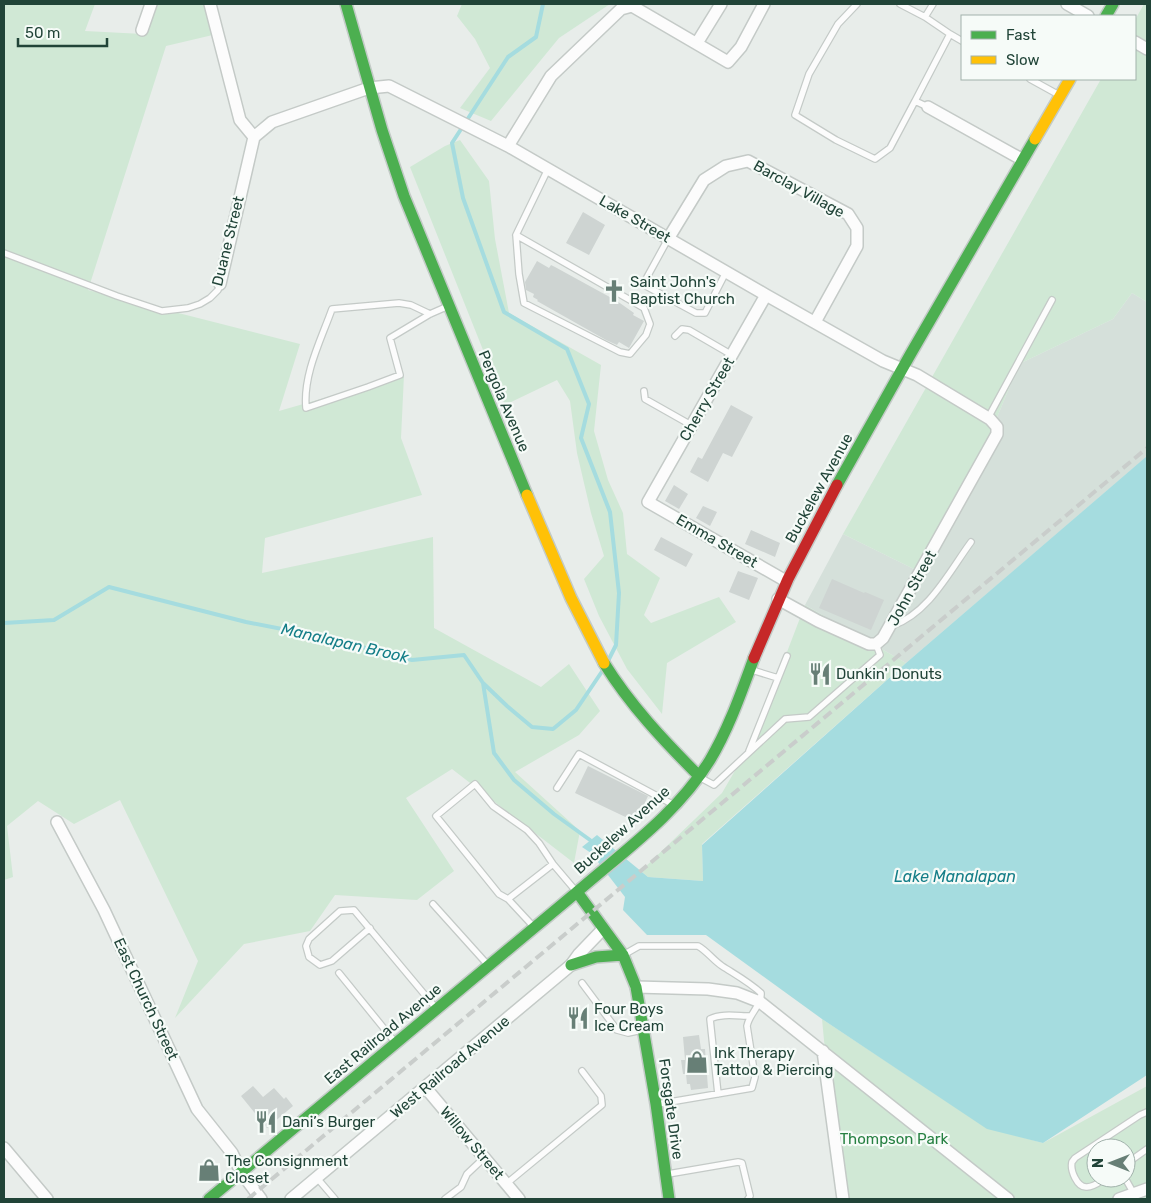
<svg xmlns="http://www.w3.org/2000/svg" width="1151" height="1203" font-family="Rubik,sans-serif">
  <style>
    .built { fill: #d5e0da }
    .green { fill: #d0e8d5; fill-rule: evenodd }
    .water { fill: #a5dcdf }
    .lines { fill: none; stroke-linecap: round; stroke-linejoin: round }
    .stream { stroke: #a5dcdf; stroke-width: 4 }
    .building { fill: #ced4d2 }
    .lane-casing { stroke: #c4cac7; stroke-width: 8 }
    .street-casing { stroke: #c4cac7; stroke-width: 14 }
    .fast-casing { stroke: #c3cbc7; stroke-width: 14 }
    .slow-casing { stroke: #c3cbc7; stroke-width: 14 }
    .jam-casing { stroke: #c3cbc7; stroke-width: 14 }
    .lane { stroke: #fcfcfc; stroke-width: 5.5 }
    .street { stroke: #fcfcfc; stroke-width: 11 }
    .fast { stroke: #4caf50; stroke-width: 11 }
    .slow { stroke: #ffc107; stroke-width: 11 }
    .jam { stroke: #c62828; stroke-width: 11 }
    .rail { stroke: #c9cdcb; stroke-width: 4; stroke-dasharray: 10 5; stroke-linecap: butt }
    .labels { text-anchor: middle; dominant-baseline: central; stroke-width: 4.5; stroke-linejoin: round; paint-order: stroke }
    .street-label { font-size: 15px; fill: #214438; stroke: #f6fbf8 }
    .poi-label { font-size: 15px; fill: #214438; stroke: #f6fbf8; text-anchor: start }
    .park-label { font-size: 15px; fill: #278042; stroke: #f6fbf8 }
    .water-label { font-size: 16px; font-style: italic; fill: #147e88; stroke: #f6fbf8 }
  </style>
  <rect width="100%" height="100%" fill="#e8edea"/>
  <path class="built" d="M1132,293L1147,302V455L1145,458L906,663L805,605L843,534L922,573L967,490L1019,364L1113,319Z"/>
  <path class="green" d="M4,4H95L85,31L143,34L154,4H210L217,34L166,46L88,290L300,344L279,411L404,375L401,438L422,495L265,538L262,573L433,537L434,628L541,687L569,664L600,711L579,735L515,772L580,831L574,863L452,769L406,798L454,871L417,900L335,895L310,931L244,944L175,1018L198,961L120,800L74,824L38,801L7,826L13,877L4,880Z
    M462,4H610L559,38L491,121L460,108L490,68L475,39L457,16Z
    M1144,4H1147V302L1132,293L1113,319L1019,364L967,490L922,573L843,534L1101,79H1135V20Z
    M460,140L489,181L495,239L509,313L601,365L594,431L608,480L623,513L627,554L660,578L644,615L651,623L719,597L736,622L667,663L662,714L627,669L599,616L584,579L604,556L591,513L577,453L570,401L557,380L505,405L410,167L445,146Z
    M805,605L906,663L702,844L703,881L648,877L641,871L722,793L754,738Z
    M822,1019L987,1128L1043,1143L1147,1086V1199H839ZM1096,1148H1126V1178H1096Z"/>
  <path class="water" d="M1147,456V1075L1043,1143L987,1129L822,1019L706,935H647L623,910L625,897L591,853L582,847L597,835L648,877L703,881L702,845L906,663Z"/>
  <g class="lines">
    <path class="stream" d="M543,4L536,37L508,57L452,143L463,198L504,312L567,349L589,404L581,438L610,512L619,593L616,645L609,659
      M4,623L54,620L109,587L246,622L323,637L412,660L464,655L483,683L494,753L514,780L554,814L590,840
      M483,683L507,706L532,727L553,729L576,710L603,670"/>
  </g>
  <path class="building" d="M583,212L605,225L589,255L566,243Z
    M537,261L549,268L551,265L555,267L617,301L634,313L633,315L644,321L629,348L619,342L617,345L606,340L537,301L538,300L533,297L534,294L526,290L525,282Z
    M731,405L753,417L732,457L723,453L708,482L690,472L698,457L702,459Z
    M674,485L688,494L679,509L665,501Z
    M703,506L717,512L710,526L696,518Z
    M751,530L780,543L775,557L745,544Z
    M661,537L693,554L686,567L654,550Z
    M738,571L758,578L749,600L729,592Z
    M832,579L864,593L865,592L884,600L871,630L819,608Z
    M588,766L648,796L636,822L575,793Z
    M699,1035L701,1049H705L708,1088L691,1090L690,1084H687L686,1074H683L681,1060H685L683,1037Z
    M253,1086L263,1097L274,1088L284,1099L286,1097L293,1106L267,1128L241,1096Z"/>
  <g class="lines">
    <defs>
      <path id="lane" d="M857,4L838,24L809,74L795,115L836,140L875,159L890,148L915,101L928,107
        M900,4L925,17L933,4
        M950,34L962,41
        M1030,79L1059,95
        M915,101L950,34L925,17
        M516,235L644,308L650,324L646,335L630,354L620,352L524,303L519,274L516,235L548,169
        M668,239L646,279V286L696,313H705L726,272
        M4,253L117,296L162,311L188,308L200,304L210,298L218,290L220,284
        M430,314L411,305L399,303L332,309C321,340 303,374 306,408L368,387L400,375L390,338L430,314L446,307
        M675,336L682,329L689,330L732,355
        M644,391L645,399L691,425
        M988,418L1052,300
        M892,626C929,613 949,572 971,542
        M752,670L778,678
        M749,751L787,656
        M701,778L714,785L785,719L809,717L880,655L876,644
        M557,788L579,754L672,804
        M508,899L499,894L436,816L475,784L493,806L527,830L539,843L553,864L575,890
        M433,904L487,964
        M533,926L508,899L553,864
        M370,928L332,961L320,965L309,957L306,946L309,939L340,911L354,910L435,1007
        M625,954L639,946H698C707,951 713,960 722,966C736,975 749,982 761,993C762,1005 749,1014 747,1026L755,1077L752,1088L658,1104
        M339,973L395,1042
        M582,983L617,1030L628,1033L642,1030
        M718,1094L710,1019C721,1013 738,1016 750,1016
        M1126,1164L1147,1149
        M668,1174L738,1162L742,1163L750,1196L748,1199
        M317,1178L335,1199
        M1106,1178C1101,1181 1094,1187 1087,1187C1077,1188 1070,1170 1072,1162L1075,1158L1140,1115L1147,1112
        M1125,1178L1134,1194
        M506,1184L602,1105L601,1096L582,1071
        M445,1199L461,1187L467,1174L484,1158"/>
      <path id="street" d="M210,4L240,120L254,137L220,284
        M1067,4L1088,16
        M142,30L151,4
        M1135,42L1147,49
        M697,43L721,4
        M928,107L1023,160
        M254,137L272,122L369,88L389,86L508,146L766,295L883,361L917,375L990,419L997,427V434L883,638L876,644H869L818,621L778,599
        M508,146L551,76L621,9L632,6L728,62L741,47L764,4
        M668,239L704,180L726,166L748,161L848,214L857,228V246L815,322
        M766,295L648,502L786,581
        M57,822L104,910L197,1109L232,1153L241,1172L261,1199
        M636,987L708,989L737,993L760,1002L1008,1199
        M823,1051L843,1199
        M425,1087L519,1199
        M4,1148L47,1199
        M291,1199L571,965L579,954L603,929
        M1119,1199L1147,1189"/>
      <path id="fast" d="M346,4L382,130L404,196L527,495
        M1106,16L1113,4
        M837,485L910,355L1035,139
        M604,663C630,705 664,741 699,776
        M571,965L596,957L623,955
        M209,1199L577,892
        M669,1199L656,1104L636,987L623,955L577,892C624,851 677,814 710,760C729,728 741,693 754,658"/>
      <path id="slow" d="M1035,139L1070,79
        M527,495L571,598L604,663"/>
      <path id="jam" d="M754,658L788,579L837,485"/>
    </defs>
    <use href="#lane" class="lane-casing"/>
    <use href="#street" class="street-casing"/>
    <use href="#fast" class="fast-casing"/>
    <use href="#slow" class="slow-casing"/>
    <use href="#jam" class="jam-casing"/>
    <use href="#lane" class="lane"/>
    <use href="#street" class="street"/>
    <use href="#fast" class="fast"/>
    <use href="#slow" class="slow"/>
    <use href="#jam" class="jam"/>
    <path class="rail" d="M248,1199L1147,448"/>
  </g>
  <defs>
    <symbol id="church-bare" viewBox="-9 -9 18 18"><path d="M-1.2-6h2.4v3.5h3.3v2.4h-3.3V6h-2.4V-.1h-3.3v-2.4h3.3Z" fill="#677f76" stroke="#f6fbf8" stroke-width="2.5" paint-order="stroke"/></symbol>
    <symbol id="restaurant-bare" viewBox="-9 -9 18 18"><path d="M-5-6h1v4h1v-4h1v4h1v-4h1v5L-1.5 .5V6h-2V.5L-5-1ZM5-6V6H3V1.5H1.5Q1.5-4 5-6Z" fill="#677f76" stroke="#f6fbf8" stroke-width="2.5" paint-order="stroke"/></symbol>
    <symbol id="shop-bare" viewBox="-9 -9 18 18"><path d="M-5-2.5h2.3a2.7 3.5 0 0 1 5.4 0H5L5.5 6h-11ZM-1.5-2.5h3a1.5 2.3 0 0 0-3 0Z" fill="#677f76" stroke="#f6fbf8" stroke-width="2.5" paint-order="stroke"/></symbol>
  </defs>
  <g fill-rule="evenodd">
    <use href="#church-bare" x="598" y="275" width="32" height="32"/>
    <use href="#restaurant-bare" x="804" y="658" width="32" height="32"/>
    <use href="#restaurant-bare" x="562" y="1002" width="32" height="32"/>
    <use href="#shop-bare" x="681" y="1046" width="32" height="32"/>
    <use href="#restaurant-bare" x="250" y="1106" width="32" height="32"/>
    <use href="#shop-bare" x="193" y="1154" width="32" height="32"/>
  </g>
  <g class="labels">
    <g class="street-label">
      <text transform="translate(799 189) rotate(29)">Barclay Village</text>
      <text transform="translate(635 219) rotate(30)">Lake Street</text>
      <text transform="translate(228 241) rotate(-76)">Duane Street</text>
      <text transform="translate(707 399) rotate(-60)">Cherry Street</text>
      <text transform="translate(504 401) rotate(67)">Pergola Avenue</text>
      <text transform="translate(819 488) rotate(-61)">Buckelew Avenue</text>
      <text transform="translate(717 541) rotate(30)">Emma Street</text>
      <text transform="translate(912 588) rotate(-61)">John Street</text>
      <text transform="translate(622 830) rotate(-42)">Buckelew Avenue</text>
      <text transform="translate(146 999) rotate(65)">East Church Street</text>
      <text transform="translate(383 1034) rotate(-40)">East Railroad Avenue</text>
      <text transform="translate(450 1067) rotate(-40)">West Railroad Avenue</text>
      <text transform="translate(671 1109) rotate(82)">Forsgate Drive</text>
      <text transform="translate(472 1143) rotate(50)">Willow Street</text>
    </g>
    <g class="poi-label">
      <text x="630" y="282">Saint John's<tspan x="630" dy="17">Baptist Church</tspan></text>
      <text x="836" y="674">Dunkin' Donuts</text>
      <text x="594" y="1009">Four Boys<tspan x="594" dy="17">Ice Cream</tspan></text>
      <text x="714" y="1053">Ink Therapy<tspan x="714" dy="17">Tattoo &amp; Piercing</tspan></text>
      <text x="282" y="1122">Dani’s Burger</text>
      <text x="225" y="1161">The Consignment<tspan x="225" dy="17">Closet</tspan></text>
    </g>
    <g class="park-label">
      <text x="894" y="1139">Thompson Park</text>
    </g>
    <g class="water-label">
      <text transform="translate(345 643) rotate(13)">Manalapan Brook</text>
      <text x="955" y="876">Lake Manalapan</text>
    </g>
  </g>
  <rect width="1151" height="1203" fill="none" stroke="#214438" stroke-width="10"/>
  <rect x="961" y="15" width="175" height="65" fill="#f6fbf8" stroke="#a1b2ab"/>
  <rect x="971" y="31" width="25" height="8" fill="#4caf50" stroke="#a1b2ab"/>
  <text x="1006" y="40" font-size="15" fill="#214438">Fast</text>
  <rect x="971" y="56" width="25" height="8" fill="#ffc107" stroke="#a1b2ab"/>
  <text x="1006" y="65" font-size="15" fill="#214438">Slow</text>
  <g transform="translate(1111 1163) rotate(270)"><circle r="24" fill="#f6fbf8" stroke="#a1b2ab"/>
  <path d="M0-4L9 19L0 12L-9 19Z" fill="#677f76"/>
  <text y="-8" font-size="14" font-weight="bold" text-anchor="middle" fill="#214438">N</text>
  </g>
  <path d="M18 38v8h89v-8" fill="none" stroke="#214438" stroke-width="2.5"/>
  <text x="25" y="38" font-size="15" fill="#214438" stroke="#f6fbf8" stroke-width="4" paint-order="stroke">50 m</text>
</svg>
